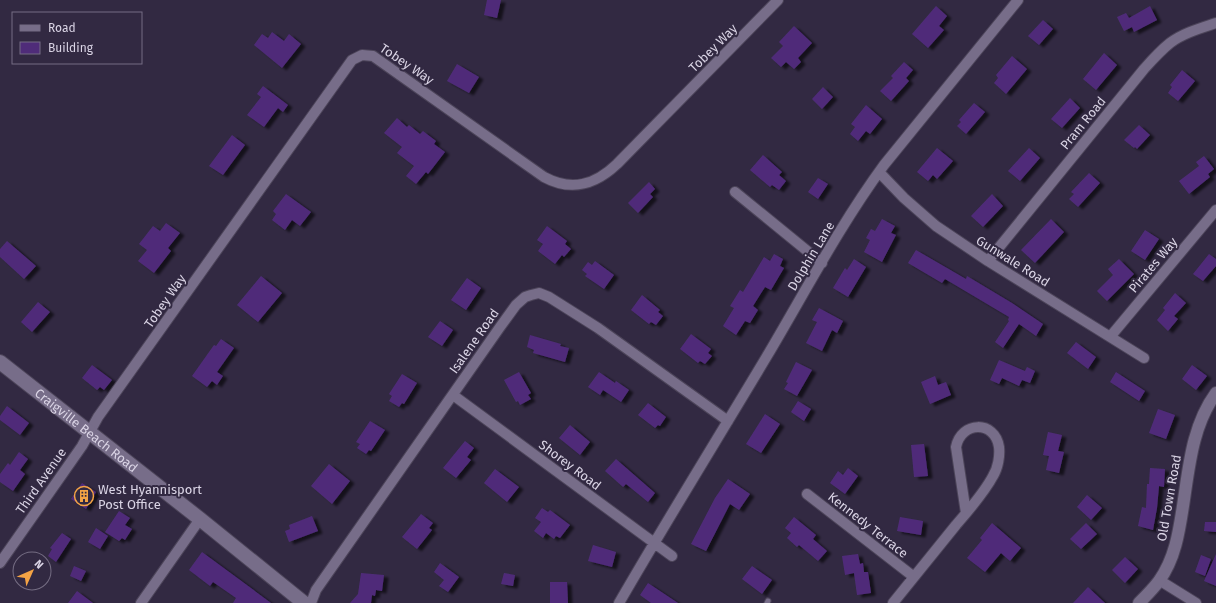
<svg xmlns="http://www.w3.org/2000/svg" width="1216" height="603" font-family="'Fira Sans',sans-serif">
  <style>
    .building { fill: #4f2c79; filter: url(#shadow) }
    .lines { fill: none; stroke-linecap: round; stroke-linejoin: round }
    .service-casing { stroke: #4c4459; stroke-width: 7 }
    .minor-casing { stroke: #4c4459; stroke-width: 12 }
    .tertiary-casing { stroke: #4c4459; stroke-width: 14 }
    .secondary-casing { stroke: #4c4459; stroke-width: 16 }
    .service { stroke: #776d89; stroke-width: 5 }
    .minor { stroke: #776d89; stroke-width: 10 }
    .tertiary { stroke: #776d89; stroke-width: 12 }
    .secondary { stroke: #776d89; stroke-width: 14 }
    .labels { text-anchor: middle; dominant-baseline: central; stroke-width: 4; stroke-linejoin: round; paint-order: stroke }
    .street-label { font-size: 13px; fill: #dad4e5; stroke: #322942 }
    .poi-label { font-size: 13px; fill: #dad4e5; stroke: #322942; text-anchor: start }
  </style>
  <defs>
    <filter id="shadow"><feDropShadow dx="4.5" dy="2.5" stdDeviation="1" flood-color="#0009"/></filter>
  </defs>
  <rect width="100%" height="100%" fill="#322942"/>
  <path class="building" d="M487,0H501L497,18L484,15Z
    M936,6L947,16L939,26L944,30L928,48L912,34Z
    M1150,6L1157,20L1134,32L1132,27L1124,31L1117,17L1126,13L1129,18Z
    M1043,20L1053,29L1039,45L1028,36Z
    M794,26L812,43L798,58L801,62L794,69L786,62L781,67L771,58L783,46L779,42Z
    M272,32L284,41L289,34L301,44L282,68L254,45L262,34L268,38Z
    M1104,53L1117,65L1096,90L1083,79Z
    M1012,56L1027,69L1006,94L994,83L998,78L996,75Z
    M904,62L913,70L906,78L909,81L891,101L880,91L893,78L891,76Z
    M457,64L479,77L469,93L447,81Z
    M1182,70L1195,81L1178,101L1168,93L1172,87L1170,85Z
    M263,86L288,105L283,112L278,108L264,127L247,115L261,97L257,94Z
    M823,87L833,97L822,109L812,99Z
    M1070,98L1080,108L1062,128L1051,119Z
    M974,103L985,112L966,134L957,126L961,122L959,120Z
    M866,105L882,119L870,134L866,131L858,141L850,134L855,127L851,124Z
    M397,118L407,127L409,125L420,134L423,131L436,141L434,144L445,152L428,174L426,172L416,184L406,176L414,166L397,153L402,147L384,133Z
    M1139,125L1150,135L1137,149L1135,147L1134,148L1124,140Z
    M232,135L245,145L223,175L209,166Z
    M937,148L953,161L937,179L933,175L928,181L917,172Z
    M1029,148L1040,158L1020,181L1008,171Z
    M763,155L782,172L779,175L786,181L779,190L772,185L770,187L750,170Z
    M1204,156L1214,169L1208,174L1210,177L1189,194L1179,181L1199,166L1196,162Z
    M1089,173L1100,183L1078,207L1069,199L1074,194L1071,192Z
    M818,178L828,184L818,199L808,192Z
    M649,182L655,189L650,194L653,197L638,213L628,203Z
    M286,194L311,212L300,226L292,220L285,230L272,220L276,214L273,211Z
    M992,194L1003,206L983,227L971,216Z
    M882,219L895,226L891,233L896,235L882,262L864,252L870,240L866,238L871,229L875,231Z
    M1051,219L1064,232L1035,263L1021,250Z
    M166,223L180,233L168,248L171,251L154,273L138,261L147,250L139,244L153,226L160,231Z
    M547,226L567,241L565,244L571,249L564,257L562,255L555,264L538,251L543,244L537,240Z
    M1145,230L1159,239L1145,260L1131,251Z
    M7,241L36,266L24,279L0,257V249Z
    M916,250L966,279L967,276L1012,303L1043,324L1036,336L1019,324L1003,348L995,342L1009,321L1008,320L1009,317L945,279L942,283L908,263Z
    M774,254L783,259L780,266L784,268L771,290L765,287L753,306L758,310L750,323L745,321L736,335L723,326L734,308L730,306L740,290L743,292L764,257L770,261Z
    M1209,254L1216,259V266L1203,281L1193,274Z
    M854,259L866,267L848,297L833,288L845,268L847,270Z
    M1119,259L1134,274L1107,301L1097,291L1113,275L1108,269Z
    M595,261L614,275L604,289L585,276L587,274L582,270L588,262L592,265Z
    M261,276L282,293L258,322L237,305Z
    M467,278L481,288L466,310L451,300Z
    M1175,293L1186,303L1174,316L1178,319L1168,331L1157,320L1165,310L1163,308Z
    M642,295L660,310L658,312L663,316L656,325L651,322L649,324L631,310Z
    M38,302L50,312L32,332L21,322Z
    M819,308L843,321L837,333L832,330L822,351L806,343L817,322L812,320Z
    M440,321L453,330L442,346L428,337Z
    M691,334L711,349L708,353L712,356L705,364L700,361L698,363L680,349Z
    M530,335L561,344L560,346L569,348L565,362L533,353L534,350L527,347Z
    M221,339L234,348L217,372L223,376L217,385L212,381L207,387L192,376L214,345L216,346Z
    M1076,342L1096,357L1088,369L1067,353Z
    M999,360L1025,371L1027,367L1035,371L1030,383L1022,380L1019,386L1002,378L999,384L990,380Z
    M796,362L812,370L797,396L784,389L788,383L786,382Z
    M92,365L112,380L104,390L100,387L97,390L82,378Z
    M1192,365L1207,376L1196,390L1182,379Z
    M519,372L531,393L528,395L531,399L520,405L518,401L516,402L504,380Z
    M599,372L615,383L616,381L629,390L621,402L603,390L600,395L588,387Z
    M1116,372L1145,391L1139,401L1110,382Z
    M402,374L417,383L404,404L402,403L399,407L389,401L392,396L389,394Z
    M935,376L938,385L946,382L951,395L930,404L921,382Z
    M798,401L811,409L804,421L791,412Z
    M648,403L666,417L660,426L658,425L655,428L638,415Z
    M7,406L29,423L20,435L0,420V416Z
    M1158,409L1175,415L1166,439L1149,433Z
    M765,414L780,424L761,453L746,444Z
    M370,421L385,430L371,451L369,450L366,454L357,448L360,444L356,442Z
    M570,425L590,442L580,455L559,438Z
    M1048,432L1062,435L1058,451L1064,452L1059,473L1046,470L1049,456L1043,455Z
    M465,441L474,448L467,457L471,460L456,478L443,468Z
    M924,444L928,476L914,477L911,445Z
    M19,452L28,459L20,470L25,474L13,491L0,482V474L8,463L10,465Z
    M616,459L655,493L648,502L626,484L623,487L605,471Z
    M329,464L350,481L332,504L311,486Z
    M848,468L858,476L845,494L830,483L838,471L843,475Z
    M1150,468L1165,469L1164,487L1159,486L1157,508L1153,530L1138,526L1142,507L1146,508L1147,484H1149Z
    M495,469L519,487L507,502L484,483Z
    M728,479L750,494L739,510L730,504L706,551L691,544L715,498Z
    M82,483L96,492L86,509L71,499Z
    M1087,495L1102,508L1091,520L1077,507Z
    M542,508L548,512L550,510L570,525L560,538L556,536L554,539L546,533L543,538L534,531L541,522L535,518Z
    M119,511L130,518L125,525L132,529L125,540L122,538L119,541L105,532Z
    M421,514L433,523L429,528L432,530L417,549L402,537Z
    M312,516L318,531L289,542L285,531L290,529L289,525Z
    M794,517L816,535L813,539L827,551L818,561L799,545L797,547L787,538L791,533L785,528Z
    M900,517L923,521L921,535L897,531Z
    M1205,522H1216V532L1204,531Z
    M992,523L1021,548L1010,561L1001,553L985,572L967,558L982,540L980,538Z
    M1086,523L1097,534L1081,549L1070,539Z
    M96,528L108,536L100,549L88,542Z
    M62,533L71,539L56,562L48,556L52,549L50,548Z
    M593,545L616,552L612,567L588,561Z
    M202,552L236,577L271,603H233L236,598L213,582L210,586L189,570Z
    M858,554L860,564L863,563L864,572H868L871,593L857,595L854,573L845,575L842,556Z
    M1216,554V586L1204,581Z
    M1201,555L1211,559L1205,576L1195,572Z
    M1125,557L1138,569L1125,583L1112,570Z
    M440,563L459,577L448,592L439,586L444,580L434,572Z
    M74,566L86,571L81,581L70,576Z
    M752,566L772,580L762,594L742,579Z
    M361,573L384,575L382,591L376,590L375,596L372,595L371,603H350L358,594Z
    M504,573L515,575L513,586L501,584Z
    M550,582H567L568,603H550Z
    M648,583L678,603H651L640,595Z
    M1088,587L1105,603H1073Z
    M77,591L93,603H68Z"/>
  <g class="lines">
    <defs>
      <path id="service" d="M767,603L768,601"/>
      <path id="minor" d="M879,172L904,198L936,226L988,261L1144,358
        M735,192L822,263
        M988,261L1144,69C1152,60 1160,51 1170,43C1183,33 1201,28 1216,23
        M1110,337L1216,210
        M453,395L672,556
        M807,494L914,577
        M0,563L82,446L98,417L352,60L362,55L373,56L544,177C572,192 595,185 617,164L778,0
        M1159,580L1196,603
        M141,603L200,519
        M311,603L316,590L500,327L516,305L525,297L531,295L539,293L549,297L598,328L728,421
        M619,603C667,520 718,438 767,356C805,292 840,225 884,165L1018,0
        M893,603C914,577 935,551 956,525C969,510 984,493 993,476C998,468 1000,456 999,447C995,420 961,421 956,447L966,513"/>
      <path id="tertiary" d="M1139,603C1146,596 1153,589 1159,581C1175,559 1179,532 1183,506C1189,467 1192,426 1216,393"/>
      <g id="secondary">
        <path id="s1" d="M0,362L200,519L304,603"/>
      </g>
    </defs>
    <use href="#service" class="service-casing"/>
    <use href="#minor" class="minor-casing"/>
    <use href="#tertiary" class="tertiary-casing"/>
    <use href="#secondary" class="secondary-casing"/>
    <use href="#service" class="service"/>
    <use href="#minor" class="minor"/>
    <use href="#tertiary" class="tertiary"/>
    <use href="#secondary" class="secondary"/>
  </g>
  <defs>
    <symbol id="building-ring" viewBox="-11 -11 22 22"><circle r="9.5" fill="#322942" stroke="#f4a345" stroke-width="1.5"/><path d="M-4-6H4V6H1V3H-1V6H-4ZM-2.5-4.3h1.7v1.8h-1.7ZM.8-4.3h1.7v1.8H.8ZM-2.5-1h1.7V.8h-1.7ZM.8-1h1.7V.8H.8Z" fill="#f4a345"/></symbol>
  </defs>
  <g fill-rule="evenodd">
    <use href="#building-ring" x="73" y="485" width="22" height="22"/>
  </g>
  <g class="labels">
    <g class="street-label">
      <text transform="translate(713 48) rotate(-45)">Tobey Way</text>
      <text transform="translate(407 64) rotate(34)">Tobey Way</text>
      <text transform="translate(1083 123) rotate(-51)">Pram Road</text>
      <text transform="translate(811 256) rotate(-59)">Dolphin Lane</text>
      <text transform="translate(1013 261) rotate(32)">Gunwale Road</text>
      <text transform="translate(1153 265) rotate(-50)">Pirates Way</text>
      <text transform="translate(165 301) rotate(-55)">Tobey Way</text>
      <text transform="translate(474 341) rotate(-55)">Isalene Road</text>
      <text stroke="none"><textPath href="#s1" startOffset="110">Craigville Beach Road</textPath></text>
      <text transform="translate(570 465) rotate(37)">Shorey Road</text>
      <text transform="translate(41 481) rotate(-55)">Third Avenue</text>
      <text transform="translate(1169 498) rotate(-80)">Old Town Road</text>
      <text transform="translate(868 525) rotate(38)">Kennedy Terrace</text>
    </g>
    <g class="poi-label">
      <text x="98" y="489">West Hyannisport<tspan x="98" dy="15">Post Office</tspan></text>
    </g>
  </g>
  <rect x="12" y="12" width="130" height="52" fill="#322942" stroke="#756d83"/>
  <rect x="20" y="25" width="20" height="6" fill="#776d89" stroke="#756d83"/>
  <text x="48" y="32" font-size="12" fill="#dad4e5">Road</text>
  <rect x="20" y="42" width="20" height="12" fill="#4f2c79" stroke="#756d83"/>
  <text x="48" y="52" font-size="12" fill="#dad4e5">Building</text>
  <g transform="translate(32 571) rotate(45)"><circle r="19" fill="#322942" stroke="#756d83"/>
  <path d="M0-3L7 15L0 10L-7 15Z" fill="#f4a345"/>
  <text y="-6" font-size="11" font-weight="bold" text-anchor="middle" fill="#dad4e5">N</text>
  </g>
</svg>
